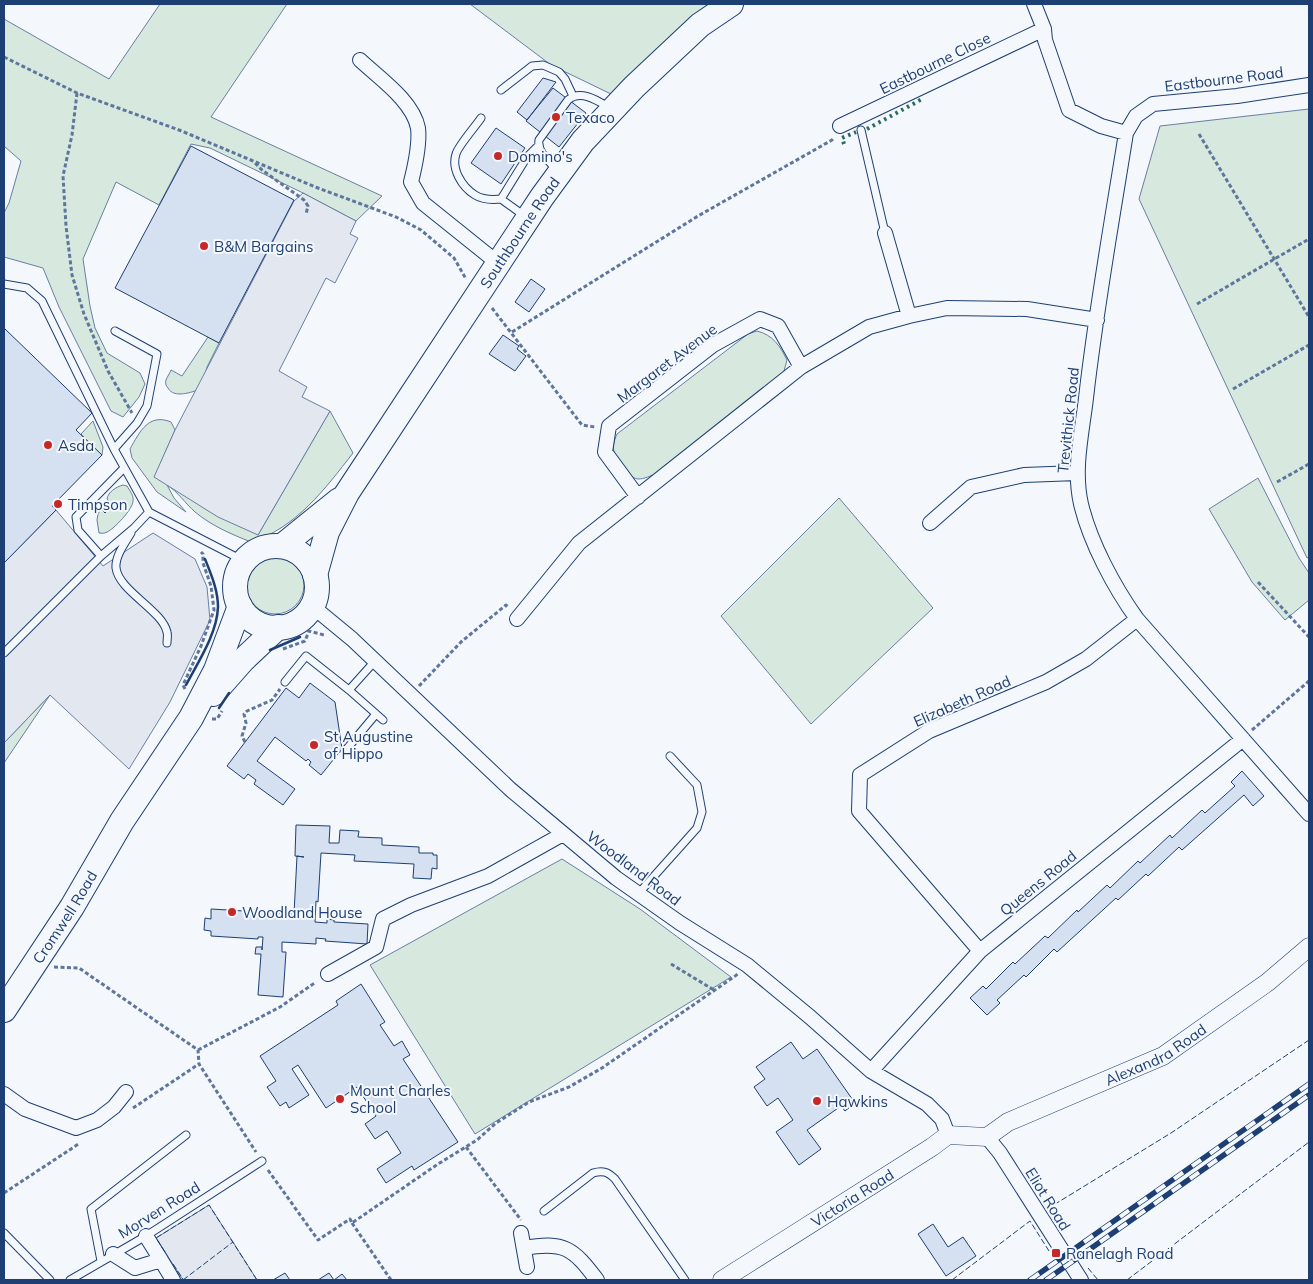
<svg xmlns="http://www.w3.org/2000/svg" width="1313" height="1284" font-family="Mulish,sans-serif">
  <style>
    .green { fill: #d7e8df; stroke: #687fa3 }
    .parking { fill: #e3e8f0; stroke: #687fa3 }
    .building { fill: #d5e0f0; stroke: #1d3f73 }
    .lines { fill: none; stroke-linecap: round; stroke-linejoin: round }
    .service-casing { stroke: #1d3f73; stroke-width: 9 }
    .minor-casing { stroke: #1d3f73; stroke-width: 16 }
    .tertiary-casing { stroke: #1d3f73; stroke-width: 19 }
    .trunk-casing { stroke: #1d3f73; stroke-width: 26 }
    .path { stroke: #5e769c; stroke-width: 3; stroke-dasharray: 4 2.5; stroke-linecap: butt }
    .service { stroke: #f4f7fb; stroke-width: 7 }
    .minor { stroke: #f4f7fb; stroke-width: 14 }
    .tertiary { stroke: #f4f7fb; stroke-width: 18 }
    .trunk { stroke: #f4f7fb; stroke-width: 24 }
    .rail-casing { stroke: #1d3f73; stroke-width: 5.5 }
    .rail { stroke: #f4f7fb; stroke-width: 4; stroke-dasharray: 11; stroke-linecap: butt }
    .hedge { stroke: #2c6c60; stroke-width: 4; stroke-dasharray: 2.5 4; stroke-linecap: butt }
    .fence { stroke: #1d3f73; stroke-width: 1; stroke-dasharray: 6 2.5; stroke-linecap: butt }
    .wall { stroke: #1d3f73; stroke-width: 2.5 }
    .poi-dot { fill: #c62828; stroke: #f4f7fb; stroke-width: 2 }
    .labels { text-anchor: middle; dominant-baseline: central; stroke-width: 4; stroke-linejoin: round; paint-order: stroke }
    .street-label { font-size: 15px; fill: #1d3f73; stroke: #f4f7fb }
    .poi-label { font-size: 15px; fill: #1d3f73; stroke: #f4f7fb; text-anchor: start }
  </style>
  <rect width="100%" height="100%" fill="#f4f7fb"/>
  <path class="green" d="M160,4H287L211,117L382,196L356,221L303,193L210,148L191,144L159,205L116,182L83,259L90,306L95,328L107,353L140,373L145,384L139,397L123,417L111,411L59,307L43,268L4,257V213L9,203L21,161L4,146V19L109,79Z
    M470,4H742L634,87L611,94L551,65Z
    M1309,109V557L1307,558L1139,199L1160,126Z
    M757,331C773,335 780,346 787,360L784,371L777,383L657,473C651,476 644,479 638,479C632,478 628,474 625,470C614,458 610,449 617,434L748,334Z
    M208,337L219,343L207,367L201,389C192,392 174,399 168,388C166,386 165,383 166,380C167,377 170,373 171,370L182,376Z
    M330,411L353,453C325,489 296,528 251,542C231,534 212,526 195,512C185,503 178,492 167,485L174,498L186,512L157,492L132,458L130,449C140,431 149,413 171,422L175,430L161,462L258,535Z
    M93,421L103,447L102,455L81,434Z
    M1258,478L1299,558L1309,573V600L1285,620L1252,582L1209,509Z
    M123,485L127,486C130,491 134,496 133,501C133,509 114,529 107,532C103,534 102,533 99,533L97,520L98,514L101,509L105,513L112,505L107,499C108,492 116,487 123,485Z
    M839,498L933,608L811,724L721,616Z
    M246 585a29 29 0 1 1 58 0a29 29 0 1 1-58 0Z
    M50,695L4,763V743Z
    M562,859L640,909L731,977L475,1134L370,965Z"/>
  <path class="parking" d="M303,193L356,221L350,234L358,238L335,283L326,278L279,371L307,387L302,397L330,411L258,535L218,517L154,477L175,430L294,201Z
    M56,510L103,566L153,533L195,559L207,587L210,620L170,702L129,769L50,695L4,743V563Z
    M209,1205L233,1242L257,1280H183L156,1238Z"/>
  <path class="building" d="M543,78L556,82L527,120L517,112Z
    M553,88L586,113L559,147L526,121Z
    M496,128L525,148L501,184L471,163Z
    M191,146L294,200L219,343L115,288Z
    M531,279L545,289L529,312L515,302Z
    M4,328L92,413L76,430L102,455L52,506L56,510L4,563Z
    M503,335L519,346L517,349L526,356L515,371L489,354Z
    M109,501L112,505L105,513L101,509Z
    M310,683L335,702L342,749L321,775L309,765L311,762L308,759L306,761L275,737L257,761L295,789L283,805L254,784L256,780L248,774L244,779L227,766L286,688L299,698Z
    M1242,771L1264,796L1253,806L1244,795L1182,850L1179,847L1148,876L1146,874L1118,900L1116,898L1057,952L1054,949L1026,977L1024,975L997,1000L1000,1003L987,1015L970,998L983,986L986,989L1013,962L1015,964L1045,936L1048,938L1077,910L1078,912L1107,885L1110,888L1138,861L1140,863L1170,835L1172,838L1202,810L1205,813L1235,786L1231,782Z
    M296,825L330,826L329,843H339L340,830L359,831L358,837L382,838V845L419,847V853H433V855H437V869L432,868L431,879L413,878L414,864L354,861L355,855L321,853L318,902L316,901L315,922L327,923V919L334,920V922L368,924L367,944L325,941L326,939L316,938V944L282,942V952H286L283,997L258,995L261,954H255L256,947H262V950L263,937H258V939L211,936V931L204,930L205,918L211,919V909L294,914L297,856L304,857L295,856Z
    M361,984L385,1022L380,1025L394,1046L402,1041L410,1055L403,1059L458,1142L414,1170L412,1166L386,1183L377,1169L401,1153L387,1131L375,1139L365,1124L376,1116L357,1087L326,1108L298,1065L292,1069L309,1095L289,1108L286,1102L280,1106L267,1087L276,1081L260,1056L338,1005L336,1001Z
    M791,1042L803,1059L817,1049L855,1103L845,1111L841,1106L807,1130L821,1149L799,1165L776,1132L793,1120L778,1098L767,1106L754,1087L765,1079L756,1067Z
    M933,1224L948,1247L963,1237L976,1256L946,1276L918,1234Z
    M285,1273L290,1280H273Z
    M329,1273L334,1280L342,1274L347,1280H318Z"/>
  <g class="lines">
    <defs>
      <path id="service" d="M501,90L532,66L543,65L559,72L565,79L573,96
        M481,118C475,127 458,146 456,154C451,169 462,187 475,195C483,200 492,200 501,199L526,217
        M861,130L885,233
        M556,169C549,161 537,152 539,140L568,100C581,89 598,101 610,108
        M501,199L527,157L538,146
        M4,284L27,288L42,301L114,449
        M115,331L157,354L147,406L137,423L114,449L149,512L244,561
        M131,533C125,543 115,556 116,568C119,591 162,610 167,632C168,635 167,640 167,643
        M101,556L78,530L76,517L124,468
        M4,653L101,556L134,528L149,512
        M375,661L349,690L383,720
        M285,682L306,656L349,690
        M345,751L376,714
        M638,894L697,828L702,812L697,785L670,756
        M544,1211L593,1173C603,1170 608,1172 615,1179L685,1280
        M4,1233L50,1280
        M101,1261L91,1209L186,1135
        M70,1280L146,1236L262,1161"/>
      <path id="minor" d="M1034,4L1044,29L1045,40L1069,110L1101,126L1126,133
        M360,60C379,78 413,101 418,128C420,144 415,166 411,182L423,203L499,264
        M1309,85L1237,96L1153,104L1136,116L1126,133C1112,221 1096,309 1086,398C1082,433 1073,469 1081,504C1090,542 1114,587 1137,619L1309,814
        M840,126L1044,29
        M885,233L909,316
        M638,497L605,452L609,426L713,345L760,319L778,326L801,367
        M930,523L971,487L1024,475L1077,473
        M312,606L352,639L510,789L616,878L680,923L747,965L810,1017L871,1071L927,1104L942,1119L948,1135
        M517,619L579,543L801,367L869,327L909,316L947,308L1027,309L1097,320
        M980,951L859,811L860,775L929,731L1046,682L1086,659L1137,619
        M328,974L376,947L383,919L411,905L488,876L563,834
        M871,1071L980,951L1243,739
        M4,1094L25,1109L76,1128L97,1120L114,1107L126,1092
        M987,1137L1000,1153L1081,1280
        M521,1233L527,1267
        M524,1248C564,1241 573,1248 597,1280
        M113,1254L135,1268L161,1260L146,1236
        M161,1260L173,1280"/>
      <g id="tertiary">
        <path id="s1" d="M722,1280L932,1147L948,1135L987,1137L1008,1122L1163,1056L1268,982L1309,947"/>
      </g>
      <g id="trunk">
        <path d="M282,546L339,500"/>
        <circle cx="276" cy="587" r="41"/>
        <path id="s2" d="M315,575L327,532L347,493L542,197L583,141L634,87L700,25L731,4"/>
        <path d="M213,694L243,660L278,627"/>
        <path id="s3" d="M4,1010L72,907L122,821L191,718L216,670L240,606"/>
      </g>
    </defs>
    <use href="#service" class="service-casing"/>
    <use href="#minor" class="minor-casing"/>
    <use href="#tertiary" class="tertiary-casing"/>
    <use href="#trunk" class="trunk-casing"/>
    <path class="path" d="M4,57L77,93L179,130L318,188L396,217L421,230L454,258L466,279
      M77,93L72,135L63,176L66,226L72,275L84,314L108,371L132,413
      M1199,134L1309,317
      M255,163L262,170L304,200L308,206L306,214
      M1197,304L1309,239
      M492,308L582,425L595,427
      M512,332L698,216L832,140L834,138
      M1233,389L1309,345
      M1277,482L1309,464
      M1258,582L1309,637
      M283,649L305,641L309,631L324,635
      M419,686L461,642L506,605L509,608
      M185,689L183,685L201,646L214,610L211,586L203,563V554L201,552
      M212,719H217L222,711
      M1252,730L1309,681
      M245,742L242,736L246,723L244,714L247,711L272,700L280,689
      M671,964L714,990
      M54,967L79,968L198,1050L199,1064L256,1152
      M198,1050L280,1007L316,982
      M133,1108L199,1064
      M466,1147L521,1220
      M268,1170L318,1240L350,1219L352,1223L438,1164L477,1140L496,1123L529,1102L569,1087L602,1068L738,974
      M4,1193L80,1143
      M352,1223L391,1280"/>
    <use href="#service" class="service"/>
    <use href="#minor" class="minor"/>
    <use href="#tertiary" class="tertiary"/>
    <use href="#trunk" class="trunk"/>
    <defs>
      <path id="rail" d="M1030,1280L1309,1084
        M1046,1280L1309,1095"/>
    </defs>
    <use href="#rail" class="rail-casing"/>
    <use href="#rail" class="rail"/>
    <path class="hedge" d="M867,129L924,98
      M844,144L842,138L856,132"/>
    <path class="fence" d="M1047,1209L1171,1133L1309,1040
      M165,1252L156,1238L209,1205L257,1280
      M173,1264L183,1279
      M1088,1268L1098,1280
      M183,1280L233,1242
      M952,1280L1030,1221L1049,1251
      M1127,1280L1309,1142"/>
    <path class="wall" d="M270,650L300,637
      M186,685C198,662 217,634 218,607C218,590 211,574 205,559
      M219,708L229,693"/>
  </g>
  <g class="poi-dot">
    <circle cx="556" cy="117" r="5"/>
    <circle cx="498" cy="156" r="5"/>
    <circle cx="204" cy="246" r="5"/>
    <circle cx="48" cy="445" r="5"/>
    <circle cx="58" cy="504" r="5"/>
    <circle cx="314" cy="745" r="5"/>
    <circle cx="232" cy="912" r="5"/>
    <circle cx="340" cy="1099" r="5"/>
    <circle cx="817" cy="1101" r="5"/>
    <rect x="1051" y="1248" width="10" height="10" rx="2.5"/>
  </g>
  <g class="labels">
    <g class="street-label">
      <text transform="translate(935 63) rotate(-26)">Eastbourne Close</text>
      <text transform="translate(1224 79) rotate(-7)">Eastbourne Road</text>
      <text stroke="none"><textPath href="#s2" startOffset="401">Southbourne Road</textPath></text>
      <text transform="translate(667 363) rotate(-37)">Margaret Avenue</text>
      <text transform="translate(1068 420) rotate(-84)">Trevithick Road</text>
      <text transform="translate(962 701) rotate(-24)">Elizabeth Road</text>
      <text transform="translate(634 868) rotate(37)">Woodland Road</text>
      <text transform="translate(1038 883) rotate(-39)">Queens Road</text>
      <text stroke="none"><textPath href="#s3" startOffset="111">Cromwell Road</textPath></text>
      <text stroke="none"><textPath href="#s1" startOffset="496">Alexandra Road</textPath></text>
      <text stroke="none"><textPath href="#s1" startOffset="154">Victoria Road</textPath></text>
      <text transform="translate(1048 1199) rotate(58)">Eliot Road</text>
      <text transform="translate(159 1210) rotate(-32)">Morven Road</text>
    </g>
    <g class="poi-label">
      <text x="566" y="117">Texaco</text>
      <text x="508" y="156">Domino's</text>
      <text x="214" y="246">B&amp;M Bargains</text>
      <text x="58" y="445">Asda</text>
      <text x="68" y="504">Timpson</text>
      <text x="324" y="736">St Augustine<tspan x="324" dy="17">of Hippo</tspan></text>
      <text x="242" y="912">Woodland House</text>
      <text x="350" y="1090">Mount Charles<tspan x="350" dy="17">School</tspan></text>
      <text x="827" y="1101">Hawkins</text>
      <text x="1066" y="1253">Ranelagh Road</text>
    </g>
  </g>
  <rect width="1313" height="1284" fill="none" stroke="#1d3f73" stroke-width="10"/>
</svg>
